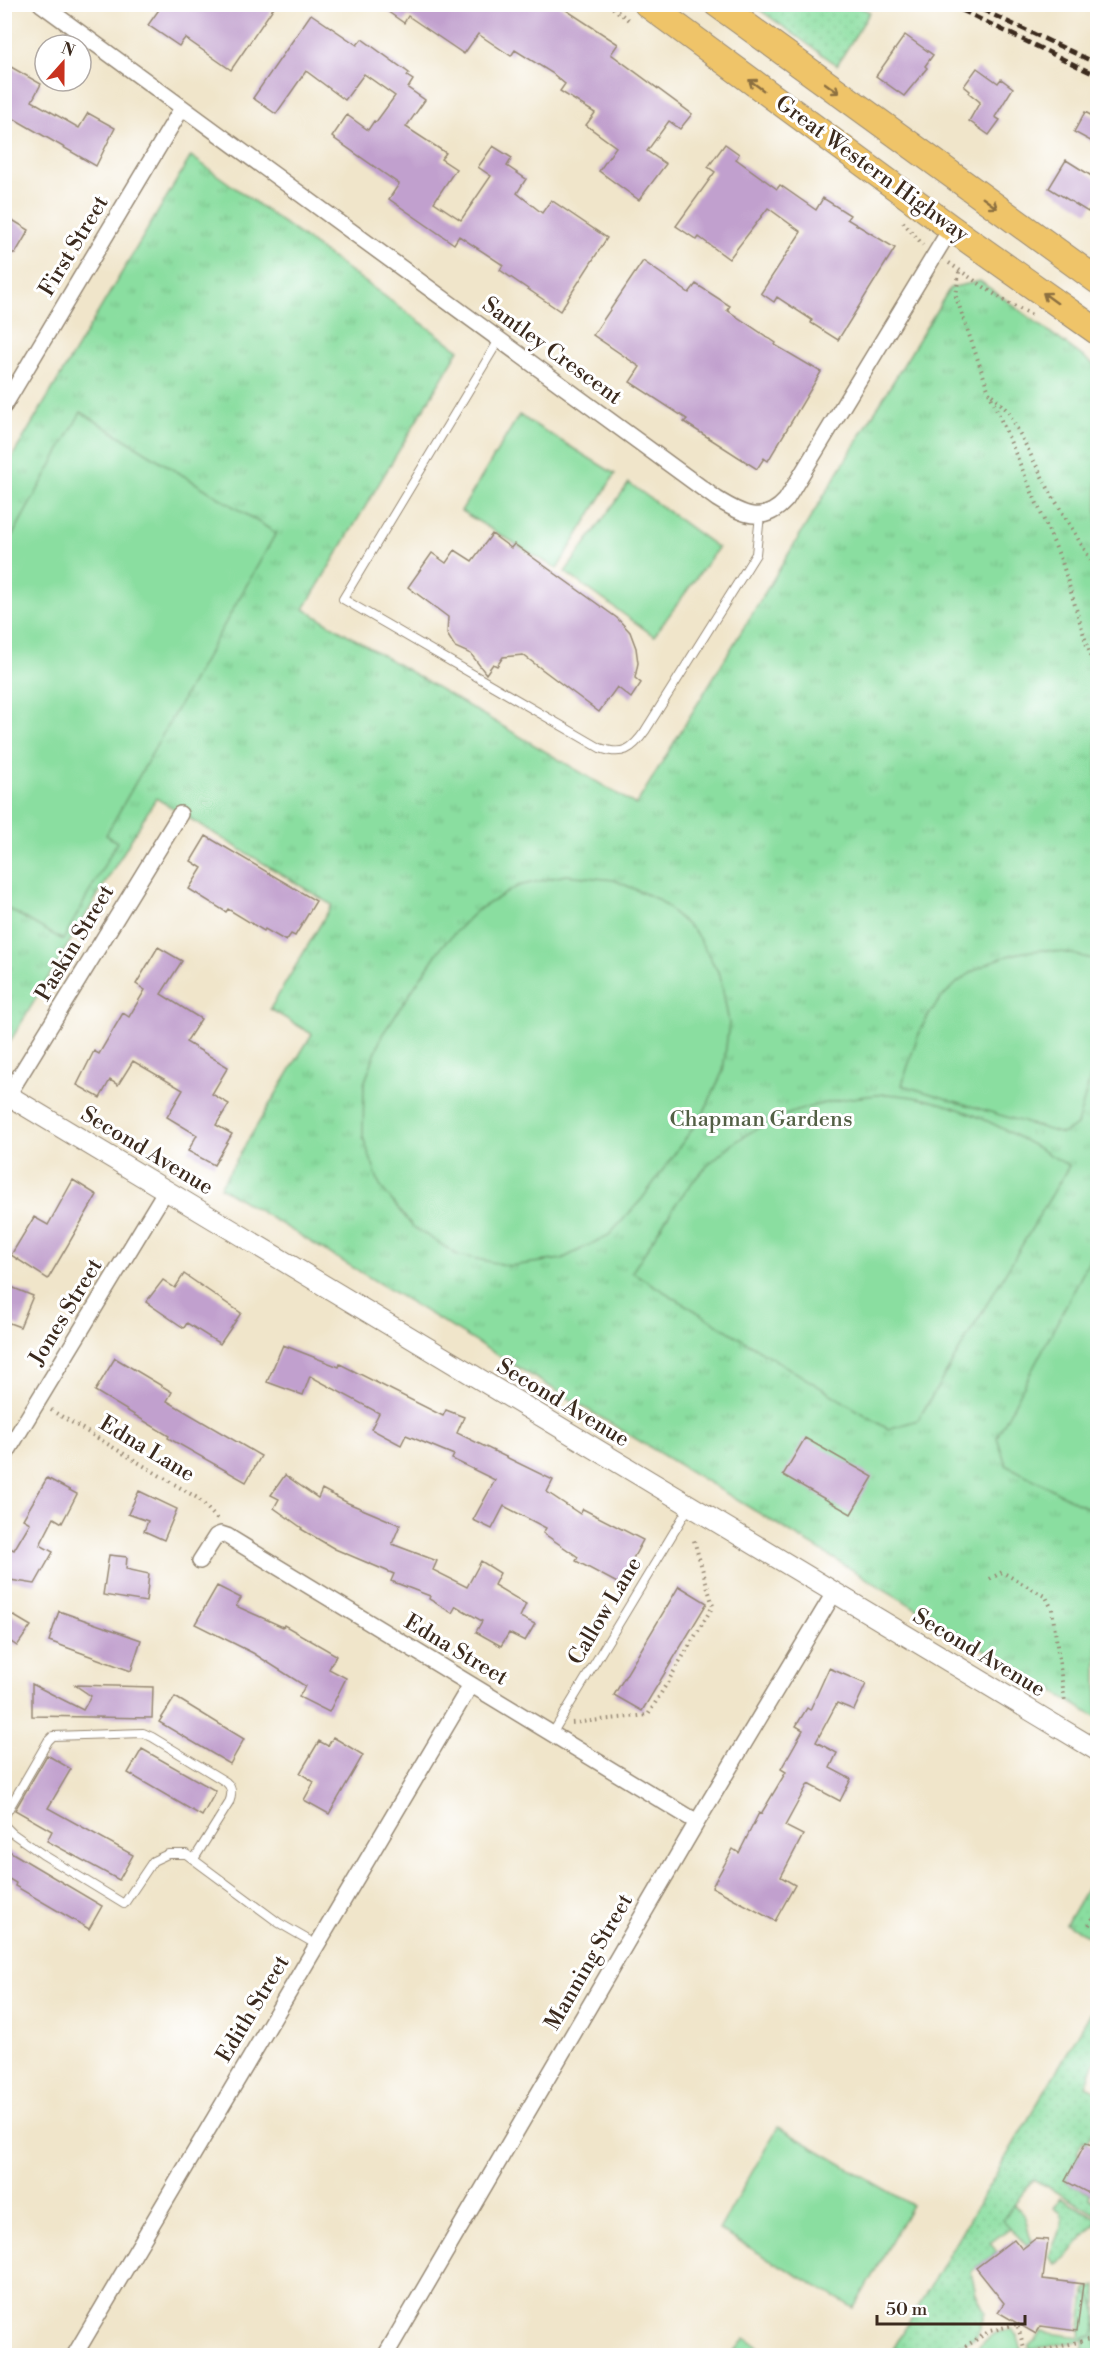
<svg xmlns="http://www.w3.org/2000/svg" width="1102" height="2360" font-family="'Libre Bodoni',serif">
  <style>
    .grass { fill: url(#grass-dots); stroke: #62845f; stroke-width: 1.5 }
    .park { fill: url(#park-tufts); stroke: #62845f; stroke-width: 1.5 }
    .garden { fill: #8adea0; stroke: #62845f; stroke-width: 1.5 }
    .building { fill: #c1a0ce }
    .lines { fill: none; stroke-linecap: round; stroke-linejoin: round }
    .service-casing { stroke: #968874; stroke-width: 10 }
    .minor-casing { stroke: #968874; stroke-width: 18 }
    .tertiary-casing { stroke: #968874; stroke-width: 22 }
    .trunk-casing { stroke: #968874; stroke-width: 28 }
    .path { stroke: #968874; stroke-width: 4; stroke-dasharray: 1.5 4.5; stroke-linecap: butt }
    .service { stroke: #fff; stroke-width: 8 }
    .minor { stroke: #fff; stroke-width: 15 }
    .tertiary { stroke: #fff; stroke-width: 20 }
    .trunk { stroke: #efc469; stroke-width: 26 }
    .rail { stroke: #3b2a1e; stroke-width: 4.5; stroke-dasharray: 9 4.5; stroke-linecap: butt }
    .oneway { stroke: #8c6f40 }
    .labels { text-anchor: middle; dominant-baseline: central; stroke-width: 6; stroke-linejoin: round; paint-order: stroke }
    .street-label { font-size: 22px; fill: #3b2a1e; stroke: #fff }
    .park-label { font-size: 22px; fill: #536045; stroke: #fff }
  </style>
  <defs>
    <pattern id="grass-dots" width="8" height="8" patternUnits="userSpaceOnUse" patternTransform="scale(1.5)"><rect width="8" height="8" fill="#8adea0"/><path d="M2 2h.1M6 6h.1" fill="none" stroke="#78bf89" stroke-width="1.8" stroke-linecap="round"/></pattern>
    <pattern id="park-tufts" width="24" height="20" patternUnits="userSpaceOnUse" patternTransform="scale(1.5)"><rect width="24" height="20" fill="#8adea0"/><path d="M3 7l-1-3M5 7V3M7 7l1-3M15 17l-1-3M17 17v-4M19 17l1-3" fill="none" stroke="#78bf89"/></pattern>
  </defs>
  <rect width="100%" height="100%" fill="#fff"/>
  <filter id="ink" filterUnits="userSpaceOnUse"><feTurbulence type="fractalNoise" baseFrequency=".0167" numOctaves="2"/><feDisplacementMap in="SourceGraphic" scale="12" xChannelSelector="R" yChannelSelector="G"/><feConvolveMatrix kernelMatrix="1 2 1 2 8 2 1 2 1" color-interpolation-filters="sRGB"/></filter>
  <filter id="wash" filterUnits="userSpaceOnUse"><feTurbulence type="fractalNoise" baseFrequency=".008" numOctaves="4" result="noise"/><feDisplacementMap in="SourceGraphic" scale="24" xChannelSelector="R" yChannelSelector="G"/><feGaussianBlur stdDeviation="1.35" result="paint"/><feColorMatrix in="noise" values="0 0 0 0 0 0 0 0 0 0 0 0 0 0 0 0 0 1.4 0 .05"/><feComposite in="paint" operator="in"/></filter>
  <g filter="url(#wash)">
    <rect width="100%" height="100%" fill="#f0e5ca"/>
    <path class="grass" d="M753,5H856L870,12L837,65Z
      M1097,1871V1940L1066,1924Z
      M1097,2002V2056L1086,2086L1097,2091V2125L1087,2143L1083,2141L1077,2153L1080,2154L1065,2181L1090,2194L1089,2198L1097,2203V2215L1033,2179L1003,2220L1011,2227L990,2243L997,2252L971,2272L976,2294L985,2312L977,2336L946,2355L889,2356Z
      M1060,2198L1097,2218V2224C1078,2236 1077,2252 1056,2264L1049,2257C1053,2241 1065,2229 1061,2213L1054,2208Z
      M1097,2286V2355H1068V2351L1084,2350V2338L1093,2336L1085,2294L1086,2290Z"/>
    <path class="park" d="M191,156L459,350L304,609L636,805L950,288L980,281L1097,367V1718L220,1187L312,1034L270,1009L332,905L156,798L5,1050V469Z"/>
    <path class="garden" d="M81,412L276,533L106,835L117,842L63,940L5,907V549Z
      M519,415L615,474L557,569L461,511Z
      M629,483L718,548L654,636L565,572Z
      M566,875L614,880L659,900L695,932L720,975L729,1023L723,1071L703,1114L642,1199L609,1235L562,1259L510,1266L458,1255L413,1227L380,1186L363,1137L364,1084L382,1035L442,946L476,911L518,886Z
      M1045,950L1067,953L1097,960V1054L1077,1125L1062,1134L902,1085C910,1061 916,1033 931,1012C956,974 1001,951 1045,950Z
      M886,1094C957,1098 1009,1131 1069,1166L918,1420L888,1429L632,1272C648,1248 663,1222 680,1198C732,1126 800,1101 886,1094Z
      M1097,1246V1513L1006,1465L997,1437Z
      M778,2127L912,2205L854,2308L719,2230Z
      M1013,2205C1031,2216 1024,2226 1032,2241L1026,2245L1003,2220Z
      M1085,2293C1102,2300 1097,2322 1093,2336L1084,2337V2340L1030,2350L1029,2345L1036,2340L1042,2332L1080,2337Z
      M1011,2329C1018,2334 1020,2344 1023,2353L1020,2355H979V2345L996,2333Z
      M745,2338L770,2355H732Z"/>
    <g id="blocks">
      <path class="building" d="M163,4H276L231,70L185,38L179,46L148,25Z
        M377,4H557L618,44L611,54L692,114L680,129L669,121L647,151L666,164L639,200L599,171L616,147L586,125L595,113L560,91L565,84L552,73L515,50L511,56L478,34L464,54L408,16L404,23Z
        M311,14L357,45L362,39L409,73L407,76L413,80L408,88L425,100L406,127L446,153L441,159L456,169L434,202L461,220L491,176L478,167L493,146L512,158L507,166L526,179L517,193L542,213L551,200L607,238L560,311L500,270L503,265L459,236L454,244L389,199L399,184L332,137L347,115L368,130L374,121L376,122L395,96L364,74L345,100L306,71L276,114L253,98Z
        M905,35L933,55L925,66L927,68L904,96L876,76Z
        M4,63L41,84L32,101L79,128L88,113L115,128L96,166L4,113Z
        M977,68L998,83L1001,79L1013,88L995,117L1000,120L989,135L969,121L980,102L969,93L970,91L964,86Z
        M1085,112L1098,119V145L1074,132Z
        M725,144L739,154L736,159L777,189L780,185L816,210L823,198L850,215L847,219L895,248L838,340L811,323L812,320L777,297L774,302L761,293L801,232L768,208L729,259L699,237L697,240L676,226L715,172L708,167Z
        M1066,160L1098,180V196L1088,212L1049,188Z
        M4,215L29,230L15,254L4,248Z
        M643,261L689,293L696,284L730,306L727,310L776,343L775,345L821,372L768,461L764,458L757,469L684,422L687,419L630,382L640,367L593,335Z
        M492,534L511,548L514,544L617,618L630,632L636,648L638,663L635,678L641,683L631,698L617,687L599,712L523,655L503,657L497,666L493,664L486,674L471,654L455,647L447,634L448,617L408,587L432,553L446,563L455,550L472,561Z
        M206,836L316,901L295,936L291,934L286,941L265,929L264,931L228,909L226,912L189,889L202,868L191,861Z
        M158,947L182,961L161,994L201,1019L186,1042L228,1067L212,1094L229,1104L216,1125L232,1134L214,1165L188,1151L197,1135L167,1117L183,1090L133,1061L118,1085L110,1080L100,1098L77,1085L94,1051L99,1054L123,1013L129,1017L145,990L136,984Z
        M73,1180L97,1195L48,1279L11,1255L34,1217L48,1225Z
        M184,1274L241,1313L220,1344L187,1323L184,1328L146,1302L163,1280L175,1288Z
        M4,1284L33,1296L20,1327L4,1321Z
        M283,1345L339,1367L340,1364L443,1416L446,1410L464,1417L457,1433L553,1480L547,1492L580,1514L583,1509L643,1540L619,1584L576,1561L578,1557L543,1533L546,1528L504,1506L492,1529L473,1520L495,1480L452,1459L454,1455L406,1435L401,1445L371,1429L379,1413L310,1376L303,1395L267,1382Z
        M115,1358L172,1392L167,1401L261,1456L246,1482L168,1438L169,1436L95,1391Z
        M805,1438L873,1477L851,1514L783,1475Z
        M285,1475L318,1498L322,1489L348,1503L400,1525L392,1544L437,1561L433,1570L467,1587L481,1561L500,1573L494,1585L526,1604L520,1617L535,1624L525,1641L509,1633L501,1646L476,1632L482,1621L456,1606L452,1613L429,1599L430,1596L391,1581L394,1574L335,1549L301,1529L302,1528L274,1508L279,1499L271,1495Z
        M47,1478L77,1494L62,1523L54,1518L40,1545L53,1552L35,1584L4,1579V1545L14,1550L30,1523L23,1519Z
        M139,1491L177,1509L164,1540L144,1531L148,1521L128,1514Z
        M109,1555L127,1557L126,1569L149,1574L146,1602L103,1595Z
        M217,1586L241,1598L236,1606L283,1627L284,1625L336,1655L329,1669L346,1678L329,1712L299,1697L305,1686L253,1653L195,1624Z
        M679,1586L707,1603L642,1711L614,1695Z
        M4,1610L31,1626L17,1646L4,1637Z
        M59,1611L141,1640L131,1671L49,1641Z
        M829,1668L866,1684L854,1710L837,1703L816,1742L837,1753L830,1768L851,1779L840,1801L808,1784L798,1802L785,1826L803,1835L781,1877L795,1885L775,1921L712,1887L733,1849L739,1853L759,1813L761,1814L786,1772L781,1769L803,1730L796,1726L807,1708L810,1710Z
        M32,1684L83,1710L91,1696L75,1685L153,1687L152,1718L32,1716Z
        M175,1697L244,1739L230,1764L159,1722Z
        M333,1737L363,1755L329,1814L304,1800L314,1782L300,1773L319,1741L328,1746Z
        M142,1749L216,1791L202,1816L128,1773Z
        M47,1755L71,1769L48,1808L133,1855L119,1880L47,1841L52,1831L15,1810Z
        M4,1848L102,1906L89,1929L15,1886L16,1883L4,1876Z
        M1086,2142L1098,2148V2198L1065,2181Z
        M1014,2239L1022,2249L1035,2239L1048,2240L1043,2279L1083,2284L1077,2331L1041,2326L1036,2334L998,2312L1004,2303L976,2268Z"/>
    </g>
  </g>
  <g filter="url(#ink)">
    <use href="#blocks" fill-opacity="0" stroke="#968874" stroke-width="1.5"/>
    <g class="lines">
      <defs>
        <path id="service" d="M499,340L343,599L600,748C622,756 632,750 645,731L756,554L760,515
          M552,1734L689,1507
          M4,1817L48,1741L53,1736L143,1733L152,1737L226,1782C233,1788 232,1795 229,1803L194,1859
          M4,1825L12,1833L42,1854L124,1904L153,1861L168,1854H186L279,1923L317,1945"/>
        <path id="minor" d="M41,4L717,499C741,514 763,526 786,500L951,228
          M4,406L182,108
          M8,1095L180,814
          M4,1457L166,1190
          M200,1561L216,1536L221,1534L227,1536L697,1822
          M74,2356L470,1686
          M385,2356L697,1822L834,1593"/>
        <path id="tertiary" d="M4,1093L1098,1751"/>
        <path id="trunk" d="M647,4L951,228L1098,332
          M717,4L1098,281"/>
      </defs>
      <use href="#service" class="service-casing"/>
      <use href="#minor" class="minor-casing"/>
      <use href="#tertiary" class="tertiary-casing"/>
      <use href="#trunk" class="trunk-casing"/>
      <path class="path" d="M608,4L631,22
        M903,222L923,245
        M949,263L1006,302L1032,315
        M959,272L956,297L989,392L1062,562L1098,682
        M992,395L1008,411L1050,492L1098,572
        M51,1410L199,1499L217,1519
        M990,1579L1002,1572L1046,1597L1052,1609L1065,1703
        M572,1723L648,1715L713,1606L693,1537
        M1089,1925L1098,1910
        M950,2356L990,2331L1017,2324L1026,2354
        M1022,2356L1098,2337"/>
      <use href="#service" class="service"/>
      <use href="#minor" class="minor"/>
      <use href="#tertiary" class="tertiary"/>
      <use href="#trunk" class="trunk"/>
      <path class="rail" d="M949,4L1098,76
        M970,4L1098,64"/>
    </g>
    <defs><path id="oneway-shaft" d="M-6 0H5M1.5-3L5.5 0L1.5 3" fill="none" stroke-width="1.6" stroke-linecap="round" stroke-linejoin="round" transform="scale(1.5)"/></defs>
    <g class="oneway">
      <use href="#oneway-shaft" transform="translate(756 85) rotate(-144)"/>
      <use href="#oneway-shaft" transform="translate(832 88) rotate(36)"/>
      <use href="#oneway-shaft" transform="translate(990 203) rotate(36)"/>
      <use href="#oneway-shaft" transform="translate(1050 298) rotate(-144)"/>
    </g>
  </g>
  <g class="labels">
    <g class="street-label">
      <text transform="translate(872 169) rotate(36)">Great Western Highway</text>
      <text transform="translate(74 246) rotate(-59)">First Street</text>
      <text transform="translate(552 351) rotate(36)">Santley Crescent</text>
      <text transform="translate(75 943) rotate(-59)">Paskin Street</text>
      <text transform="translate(147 1151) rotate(31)">Second Avenue</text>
      <text transform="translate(66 1312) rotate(-59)">Jones Street</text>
      <text transform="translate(563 1403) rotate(31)">Second Avenue</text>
      <text transform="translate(147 1449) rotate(31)">Edna Lane</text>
      <text transform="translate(605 1611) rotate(-59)">Callow Lane</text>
      <text transform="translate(456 1650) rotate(31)">Edna Street</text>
      <text transform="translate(979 1653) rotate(31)">Second Avenue</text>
      <text transform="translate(589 1962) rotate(-60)">Manning Street</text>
      <text transform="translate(253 2009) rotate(-59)">Edith Street</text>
    </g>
    <g class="park-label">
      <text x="761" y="1119">Chapman Gardens</text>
    </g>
  </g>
  <rect width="1102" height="2360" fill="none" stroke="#fff" stroke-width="24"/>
  <g transform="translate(63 63) rotate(21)"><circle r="28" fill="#ffffff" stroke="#b1aaa5" stroke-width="1.5"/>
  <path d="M0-4.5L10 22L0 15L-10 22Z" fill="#c8321e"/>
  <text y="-9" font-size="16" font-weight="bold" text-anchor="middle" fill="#3b2a1e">N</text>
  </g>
  <path d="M877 2315v9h148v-9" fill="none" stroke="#3b2a1e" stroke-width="3"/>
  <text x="886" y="2315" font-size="18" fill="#3b2a1e" stroke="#ffffff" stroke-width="4.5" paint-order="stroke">50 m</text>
</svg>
